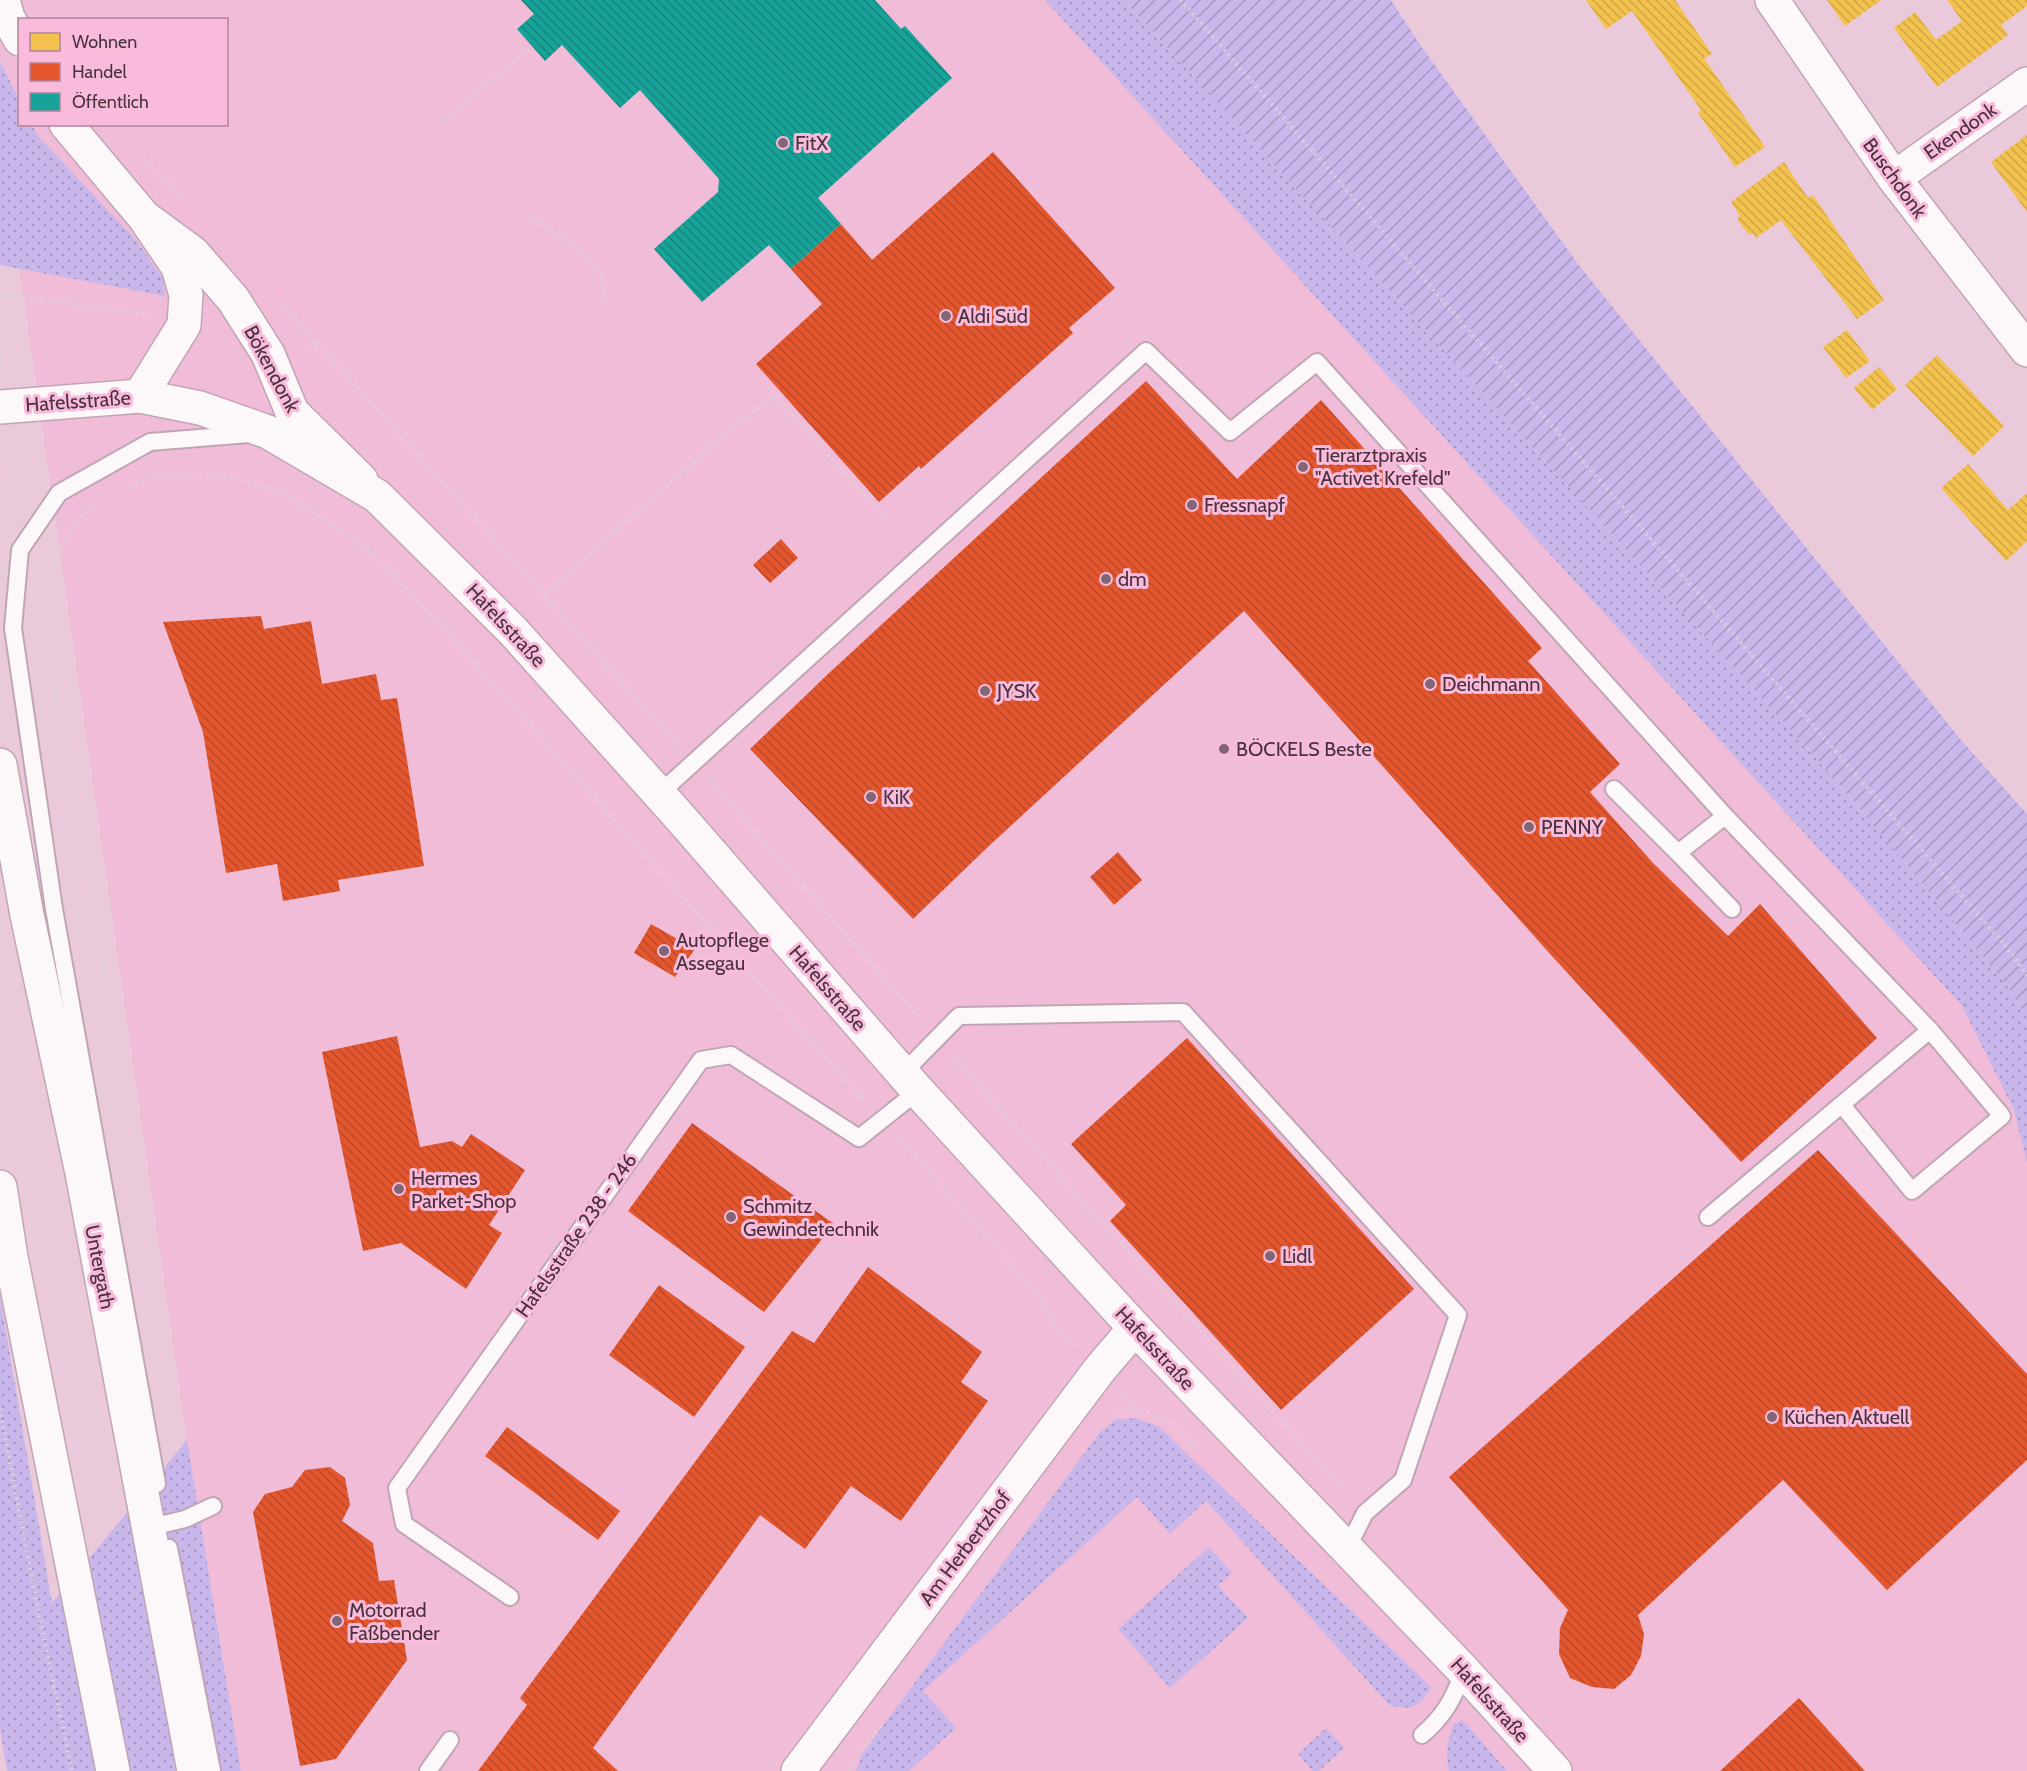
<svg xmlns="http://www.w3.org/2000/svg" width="2027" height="1771" font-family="Cabin,sans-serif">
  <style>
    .built { fill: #f0bcd7; fill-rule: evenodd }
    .grass { fill: url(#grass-dots) }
    .garden { fill: url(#garden-furrows) }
    .homes { fill: url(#homes-back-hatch) }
    .shops { fill: url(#shops-back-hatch) }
    .public { fill: url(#public-back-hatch) }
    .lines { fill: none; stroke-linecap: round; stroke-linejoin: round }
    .service-casing { stroke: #c0a6b4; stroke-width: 20 }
    .minor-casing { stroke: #c0a6b4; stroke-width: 36 }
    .secondary-casing { stroke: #c0a6b4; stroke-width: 36 }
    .primary-casing { stroke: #c0a6b4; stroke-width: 36 }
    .path { stroke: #ded3d9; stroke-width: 4; stroke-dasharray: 1.5 4.5; stroke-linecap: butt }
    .service { stroke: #fcf7f9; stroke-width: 16 }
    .minor { stroke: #fcf7f9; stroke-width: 33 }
    .secondary { stroke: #fcf7f9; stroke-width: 33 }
    .primary { stroke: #fcf7f9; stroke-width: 33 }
    .poi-dot { fill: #816675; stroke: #f8bbdb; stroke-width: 2 }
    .labels { text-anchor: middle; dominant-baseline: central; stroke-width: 6; stroke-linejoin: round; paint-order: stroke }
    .street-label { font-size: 20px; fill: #49313e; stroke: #f8bbdb }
    .poi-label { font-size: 20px; fill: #49313e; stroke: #f8bbdb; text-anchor: start }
  </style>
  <defs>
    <pattern id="grass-dots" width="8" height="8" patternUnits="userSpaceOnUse" patternTransform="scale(1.5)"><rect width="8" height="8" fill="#c9b7ec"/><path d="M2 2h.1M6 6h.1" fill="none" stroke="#a595c1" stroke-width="1.8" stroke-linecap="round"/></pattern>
    <pattern id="garden-furrows" width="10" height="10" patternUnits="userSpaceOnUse" patternTransform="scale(1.5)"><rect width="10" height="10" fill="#c9b7ec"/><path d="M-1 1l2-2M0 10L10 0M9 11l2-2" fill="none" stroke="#a595c1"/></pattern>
    <pattern id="homes-back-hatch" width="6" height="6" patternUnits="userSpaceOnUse" patternTransform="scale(1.5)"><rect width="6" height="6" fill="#f2c14e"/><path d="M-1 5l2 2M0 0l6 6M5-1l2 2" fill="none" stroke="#d1a645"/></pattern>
    <pattern id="shops-back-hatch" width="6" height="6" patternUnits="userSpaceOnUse" patternTransform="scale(1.5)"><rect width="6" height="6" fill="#e4572e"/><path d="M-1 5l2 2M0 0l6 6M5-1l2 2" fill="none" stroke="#bb4929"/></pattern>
    <pattern id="public-back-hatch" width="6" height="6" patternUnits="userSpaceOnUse" patternTransform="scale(1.5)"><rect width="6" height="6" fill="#17a398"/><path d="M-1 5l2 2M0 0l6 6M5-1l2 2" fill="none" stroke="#17857d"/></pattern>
  </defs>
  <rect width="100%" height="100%" fill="#eac9da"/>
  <path class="built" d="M0,0H1124L2027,1018V1771H241L187,1440L9,194L0,61ZM20,20H226V124H20Z"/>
  <path class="grass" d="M1045,0H1124L1828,771L2006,984L2027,1018V1163L2014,1110L1962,1006Z
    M0,61L19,99L20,124L32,125L38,136L137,241L163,279L165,296L0,265Z
    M0,1296L52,1603L187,1440L241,1771H7L0,1730Z
    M1135,1418L1158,1426L1431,1687C1421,1706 1409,1713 1388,1704L1206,1501L1170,1534L1137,1497L923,1691L956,1728L909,1771H856L862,1754L1100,1432L1115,1420Z
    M1209,1547L1232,1573L1218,1586L1248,1618L1170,1688L1118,1629Z
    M1463,1720L1507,1771H1449C1445,1754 1447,1741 1454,1724Z
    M1326,1728L1344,1748L1319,1771H1313L1298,1754Z"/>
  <path class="garden" d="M1124,0H1391L1421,46L1578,264L1961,740L2027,814V1018L2006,984L1828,771Z"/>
  <path class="homes" d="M1586,0H1675L1712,54L1704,58L1765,147L1735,167L1698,113L1701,110L1632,11L1606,29Z
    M1827,0H1881L1845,26Z
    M1947,0H2027V6L2001,25L2008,35L1937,87L1894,28L1915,12L1936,40L1962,21Z
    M2027,135V212L1991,162Z
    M1784,162L1808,198L1813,195L1884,300L1857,319L1781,220L1756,238L1752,233L1749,235L1737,219L1740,216L1731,202Z
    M1847,330L1870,361L1846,378L1823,347Z
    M1937,355L2004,426L1973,456L1905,385Z
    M1879,367L1897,389L1872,410L1854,388Z
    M1968,464L2008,510L2027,493V541L2006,561L1941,488Z"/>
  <path class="shops" d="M993,152L1115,288L1069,328L1073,333L921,469L919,466L879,502L756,364L822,304L791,269L841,224L872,260Z
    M1146,381L1237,479L1321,400L1542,648L1528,661L1620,764L1590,792L1653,863L1728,936L1760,904L1877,1038L1741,1162L1551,955L1244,611L991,844L913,919L750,749L828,674Z
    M781,539L798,558L770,583L753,565Z
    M261,616L264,629L311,621L322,684L376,674L381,700L397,698L424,866L338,880L340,891L283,901L277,864L226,873L203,732L163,622Z
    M1118,852L1142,880L1114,905L1090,877Z
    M651,924L695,949L675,977L634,953Z
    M397,1036L420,1147L452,1141L462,1147L471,1134L525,1170L489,1225L502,1233L466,1289L401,1243L363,1251L322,1052Z
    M1187,1038L1414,1289L1281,1410L1110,1221L1126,1205L1071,1144Z
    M692,1123L834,1224L764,1312L628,1211Z
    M1818,1150L2027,1374V1460L1887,1590L1783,1480L1638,1615L1644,1634L1641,1656L1631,1675L1614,1689L1592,1687L1570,1678L1559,1654L1560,1628L1568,1610L1449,1477Z
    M868,1267L982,1352L961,1382L988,1401L901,1521L851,1486L805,1549L760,1515L593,1748L618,1771H478L527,1705L520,1698L792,1331L814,1343Z
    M659,1285L745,1347L694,1417L609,1355Z
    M507,1427L620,1511L598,1540L485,1456Z
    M330,1467L345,1478L350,1505L342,1521L373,1543L379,1581L394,1580L407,1660L336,1759L300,1766L253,1512L265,1494L292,1487L305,1470Z
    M1799,1698L1865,1771H1720Z"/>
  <path class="public" d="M521,0H875L901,29L905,26L952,78L818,198L841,224L791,269L769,245L702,302L654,249L718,192L719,179L640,90L620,108L562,45L545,61L517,29L534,14Z"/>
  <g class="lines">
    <defs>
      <path id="service" d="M1614,789L1678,853L1725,816
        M659,794L1146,351L1230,432L1317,362L1725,816L1930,1030L1708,1217
        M1678,853L1732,909
        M903,1073L959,1016L1183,1012L1458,1315L1403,1480L1365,1513L1347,1549
        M1842,1105L1912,1191L2002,1116L1930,1030
        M157,1484L54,909L13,628L20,550L59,493L150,442L249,434
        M164,1524L185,1519L213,1506
        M169,1548L212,1771
        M510,1597L404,1524L397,1488L701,1060L731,1055L859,1138L918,1091
        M1422,1735C1445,1715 1453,1699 1464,1671
        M428,1771L450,1740"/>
      <path id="minor" d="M3,0L8,18L20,39
        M1772,0L1894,178L2027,350
        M66,124L144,217L178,267L186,295L184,325L140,396
        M1894,178L2027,84
        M144,217L193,253L233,299L268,354L292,412L361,480
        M798,1771L1100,1369L1135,1328"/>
      <path id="secondary" d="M0,407L140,396L200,408L268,432L377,496L513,631L678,815L918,1091L1135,1328L1464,1671L1555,1771"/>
      <path id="primary" d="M0,765L27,915L82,1173L194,1771
        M0,1187L11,1257L113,1771"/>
    </defs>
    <use href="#service" class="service-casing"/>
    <use href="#minor" class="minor-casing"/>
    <use href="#secondary" class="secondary-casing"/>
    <use href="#primary" class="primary-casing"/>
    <path class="path" d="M1181,0L2014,956L2027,976
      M445,120L532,46
      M143,157L186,201
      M531,217L578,248L603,275L605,299
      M0,294L150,315
      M279,300L318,343L303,347
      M318,343L676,742
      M0,354L2,371
      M17,458L40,477
      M131,487L153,478L193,473L241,479L279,492L321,517L371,552L441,625L864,1100
      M0,512L11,507L17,458L14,440
      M81,516L93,508
      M45,592L63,546L81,516L80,515
      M545,594L705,451L774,395L889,522
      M46,647L95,900L124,1128
      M711,781L920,1019
      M955,1059L1345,1492
      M900,1139L1041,1297L1054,1326L1074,1345
      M1124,1394L1138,1409L1170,1423L1197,1448
      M0,1409L37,1605L72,1771
      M1111,1417L1127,1409H1137
      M848,1771L882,1723"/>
    <use href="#service" class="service"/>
    <use href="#minor" class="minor"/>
    <use href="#secondary" class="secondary"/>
    <use href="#primary" class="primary"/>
  </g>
  <g class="poi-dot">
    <circle cx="783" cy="143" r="6"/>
    <circle cx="946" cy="316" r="6"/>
    <circle cx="1303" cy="467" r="6"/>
    <circle cx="1192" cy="505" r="6"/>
    <circle cx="1106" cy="579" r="6"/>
    <circle cx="1430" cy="684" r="6"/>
    <circle cx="985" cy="691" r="6"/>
    <circle cx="1224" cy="749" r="6"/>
    <circle cx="871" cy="797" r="6"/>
    <circle cx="1529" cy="827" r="6"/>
    <circle cx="664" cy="951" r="6"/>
    <circle cx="399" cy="1189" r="6"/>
    <circle cx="731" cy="1217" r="6"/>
    <circle cx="1270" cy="1256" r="6"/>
    <circle cx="1772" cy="1417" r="6"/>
    <circle cx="337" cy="1621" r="6"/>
  </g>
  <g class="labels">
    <g class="street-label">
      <text transform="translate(1960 131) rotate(-35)">Ekendonk</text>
      <text transform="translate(1895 178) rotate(54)">Buschdonk</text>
      <text transform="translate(272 369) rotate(62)">Bökendonk</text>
      <text transform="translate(78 401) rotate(-4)">Hafelsstraße</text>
      <text transform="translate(506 625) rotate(47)">Hafelsstraße</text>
      <text transform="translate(828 988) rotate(49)">Hafelsstraße</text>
      <text transform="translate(576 1235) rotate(-55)">Hafelsstraße 238 - 246</text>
      <text transform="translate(100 1267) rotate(79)">Untergath</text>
      <text transform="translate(1155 1348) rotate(47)">Hafelsstraße</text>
      <text transform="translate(965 1548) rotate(-53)">Am Herbertzhof</text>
      <text transform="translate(1490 1700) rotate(48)">Hafelsstraße</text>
    </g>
    <g class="poi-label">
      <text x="795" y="143">FitX</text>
      <text x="958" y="316">Aldi Süd</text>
      <text x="1315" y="455">Tierarztpraxis<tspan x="1315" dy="23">"Activet Krefeld"</tspan></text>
      <text x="1204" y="505">Fressnapf</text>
      <text x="1118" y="579">dm</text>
      <text x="1442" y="684">Deichmann</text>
      <text x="997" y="691">JYSK</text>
      <text x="1236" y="749">BÖCKELS Beste</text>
      <text x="883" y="797">KiK</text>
      <text x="1541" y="827">PENNY</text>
      <text x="676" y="940">Autopflege<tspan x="676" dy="23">Assegau</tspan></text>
      <text x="411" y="1178">Hermes<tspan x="411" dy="23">Parket-Shop</tspan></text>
      <text x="743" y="1206">Schmitz<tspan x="743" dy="23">Gewindetechnik</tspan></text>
      <text x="1282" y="1256">Lidl</text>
      <text x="1784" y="1417">Küchen Aktuell</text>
      <text x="349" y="1610">Motorrad<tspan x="349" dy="23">Faßbender</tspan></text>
    </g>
  </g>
  <rect x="18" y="18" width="210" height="108" fill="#f8bbdb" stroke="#b2849c" stroke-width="1.5"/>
  <rect x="30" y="33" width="30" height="18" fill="#f2c14e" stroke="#b2849c" stroke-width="1.5"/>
  <text x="72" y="48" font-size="18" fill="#49313e">Wohnen</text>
  <rect x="30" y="63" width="30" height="18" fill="#e4572e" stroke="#b2849c" stroke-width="1.5"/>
  <text x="72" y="78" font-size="18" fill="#49313e">Handel</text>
  <rect x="30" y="93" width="30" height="18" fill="#17a398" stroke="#b2849c" stroke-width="1.5"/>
  <text x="72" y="108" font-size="18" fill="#49313e">Öffentlich</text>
</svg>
